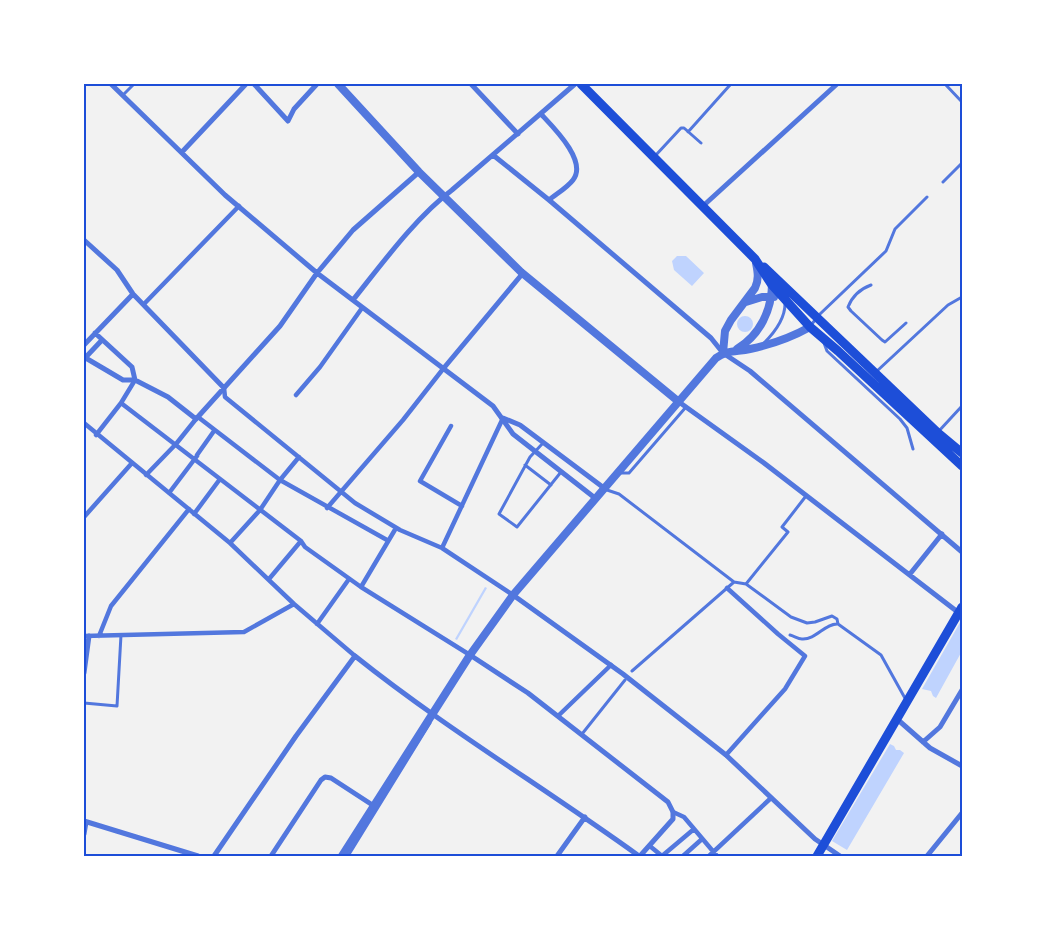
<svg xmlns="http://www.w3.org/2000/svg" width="1046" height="940" font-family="'Noto Sans',sans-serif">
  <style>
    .water { fill: #bfd3fe }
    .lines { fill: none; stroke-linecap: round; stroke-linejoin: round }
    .service { stroke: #5277de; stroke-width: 3 }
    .pedestrian { stroke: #5277de; stroke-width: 4.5 }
    .minor { stroke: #5277de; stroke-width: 5 }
    .tertiary { stroke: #5277de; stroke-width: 8 }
    .secondary { stroke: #1d4ed8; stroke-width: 9 }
    .neatline { fill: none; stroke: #1d4ed8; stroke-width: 2 }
  </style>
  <rect width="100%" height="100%" fill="#f2f2f2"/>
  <path class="water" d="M677,256H686L704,273L692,286L674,270L672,261Z
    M737 324a8 8 0 1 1 16 0a8 8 0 1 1-16 0Z
    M485,587L487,588L457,640L455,639Z
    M962,619V651L936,698L933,696L931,691L922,689Z
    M890,744L894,746L896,750H900L904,753L847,850L832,841Z"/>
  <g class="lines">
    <path class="service" d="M945,84L962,102
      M123,95L134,84
      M688,132L730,85
      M655,156L681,128H684L701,143
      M943,182L962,163
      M871,285C860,289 852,297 848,307L851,311L882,340L885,342L906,323
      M811,325L820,314L886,251L895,229L927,197
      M764,343C774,333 785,318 785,304
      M824,343L827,351L900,419L907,428L913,449
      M877,371L948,305L962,297
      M938,432L962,406
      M543,443L530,457L499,514L517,527L561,472
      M525,465L551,485
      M620,473H629L686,407
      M604,489L619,494L734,582L746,584L791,617L807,623L815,622L832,616L837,619L838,624
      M746,584L788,532L782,527L806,496
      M790,635C794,636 798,639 802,639C816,640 825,623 838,624L881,655L906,700
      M632,671L734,582
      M84,703L117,706L121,635
      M582,734L625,680
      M348,856L430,723"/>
    <path class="pedestrian" d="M144,304L239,206
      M224,388L225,397L355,503L400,530L442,548L513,595
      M296,395L320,367L362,308
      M121,403L301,541L305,547L361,587L470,655
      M198,417L280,480L387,540
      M84,423L230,543L294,604L355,656
      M451,426L420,481L462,506
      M96,435L121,403L135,380
      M197,455L214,431
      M146,475L176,444L196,419
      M169,493L197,456
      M327,508L403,420L443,369
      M194,514L220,479
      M84,517L132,463
      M230,543L260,510L280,480L299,457
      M442,548L503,418
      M269,579L301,541
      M361,587L396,528
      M317,624L349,579
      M84,636L244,632L294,604
      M99,636L111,606L189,509
      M558,716L611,665
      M726,755L785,689L805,656L778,634L727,588
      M673,812L684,817L717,856
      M651,847L662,856
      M662,856L694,829
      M683,856L702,839
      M709,856L771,798"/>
    <path class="minor" d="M111,84L225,195L317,273L493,406L513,434L595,498
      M254,84L288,121L294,109L317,84
      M471,84L518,134
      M541,114C553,127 588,161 573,180C567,188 556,194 549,200
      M182,152L246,84
      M493,155L549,200L711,338L723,353L750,371L962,552
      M703,206L837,84
      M84,240L117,270L133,294L224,388
      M353,300C381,265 416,217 452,190L575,84
      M84,345L133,294
      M84,357L123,380H135L132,367L95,333
      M85,358L102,340
      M443,369L523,273
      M135,380L168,397L196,419L280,326L317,273L353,230L419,172
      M679,402L764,463L959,613
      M503,418L520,425L604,488
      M910,574L942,534
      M513,595L623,674L726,755L815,839L840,856
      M470,655L528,693L668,802L673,812V819L640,856
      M84,673L89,636
      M897,719L930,748L962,766
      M923,742L940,727L962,690
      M84,821L198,856
      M84,834L86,822
      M214,856L296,736L355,656C445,728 545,788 639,856
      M271,856L321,780L325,777L331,778L374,806
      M557,856L585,817
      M927,856L962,813"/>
    <path class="tertiary" d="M338,84L419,172L521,272L679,402
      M746,302L762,297H774
      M737,349C760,335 772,310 772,283
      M723,353L725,331L731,320L755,288C759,279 758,273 756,263
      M342,856L470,655L513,595L716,358C727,350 737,352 750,349C769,345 792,337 810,327"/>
    <path class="secondary" d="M581,84L755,259L772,285L810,327L838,351L962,466
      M764,267L938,433L962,453
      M817,856L962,607"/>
  </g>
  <rect width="1046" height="940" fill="none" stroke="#ffffff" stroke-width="170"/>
  <rect x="85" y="85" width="876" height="770" class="neatline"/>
</svg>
